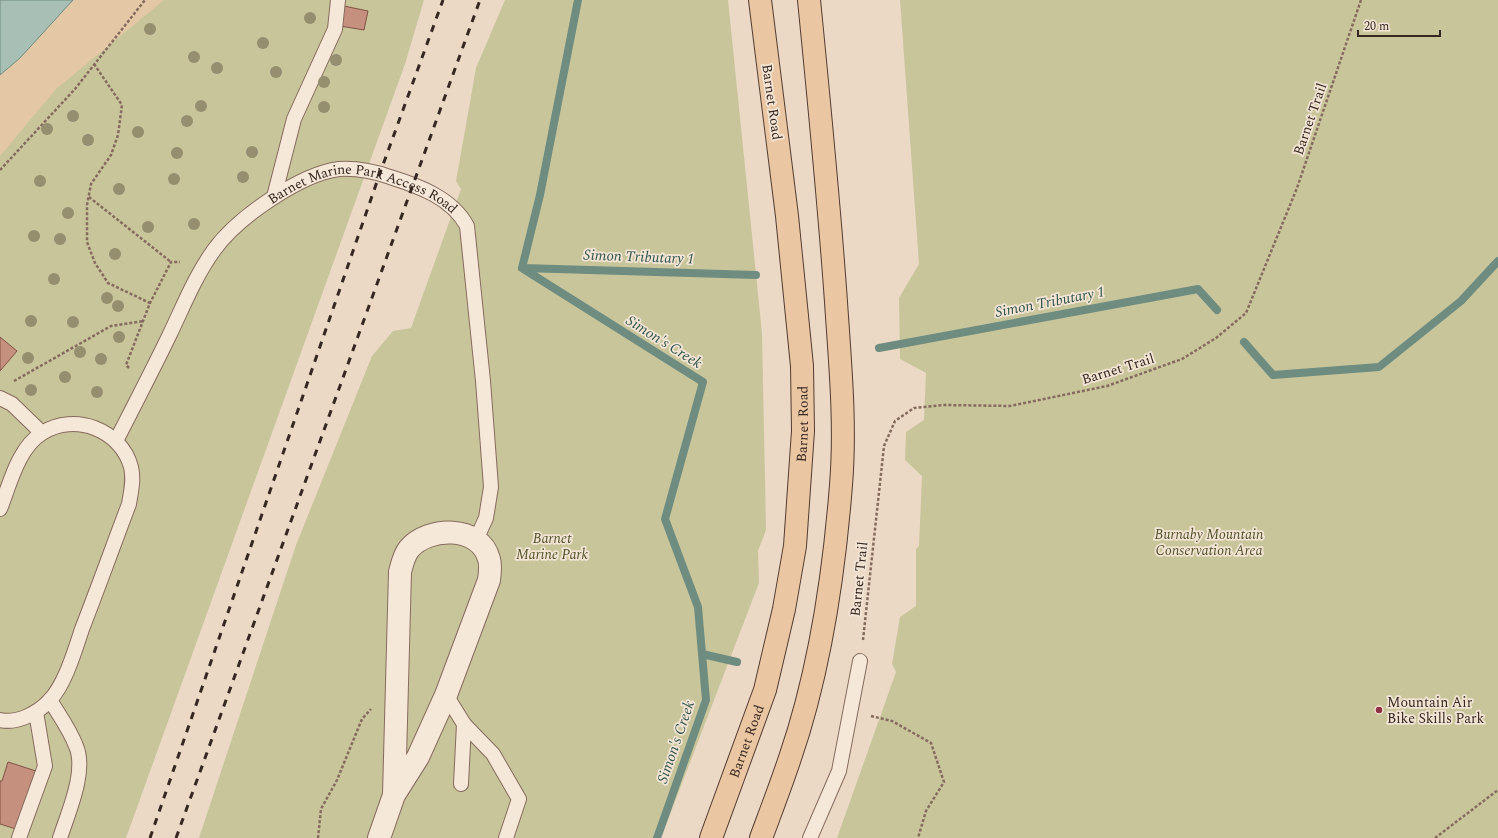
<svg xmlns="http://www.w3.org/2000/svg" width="1498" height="838" font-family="Spectral,serif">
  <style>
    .green { fill: #c8c59b }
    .sand { fill: #e4c8a6 }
    .water { fill: #a7bfb4; stroke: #6f8c80 }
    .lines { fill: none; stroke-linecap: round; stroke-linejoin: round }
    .stream { stroke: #6f8c80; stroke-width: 8 }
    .building { fill: #c6907f; stroke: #825245 }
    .service-casing { stroke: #856b5d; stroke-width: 16 }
    .minor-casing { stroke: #856b5d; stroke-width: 24 }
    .primary-casing { stroke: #533b31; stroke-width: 24 }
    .path { stroke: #856b5d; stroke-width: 2.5; stroke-dasharray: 3 2; stroke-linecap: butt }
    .service { stroke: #f6e8d9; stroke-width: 14 }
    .minor { stroke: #f6e8d9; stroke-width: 22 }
    .primary { stroke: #eac7a2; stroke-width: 22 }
    .rail { stroke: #362720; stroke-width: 3; stroke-dasharray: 7 7; stroke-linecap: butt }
    .tree { fill: #958e6f }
    .poi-dot { fill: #8f3243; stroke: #f3e5d5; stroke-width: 1.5 }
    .labels { text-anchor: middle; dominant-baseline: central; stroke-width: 3.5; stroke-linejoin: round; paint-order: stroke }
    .street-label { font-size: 14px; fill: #362720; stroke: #f3e5d5 }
    .park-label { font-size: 14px; font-style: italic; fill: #4e5128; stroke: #f3e5d5 }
    .poi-label { font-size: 14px; fill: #362720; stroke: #f3e5d5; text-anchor: start }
    .water-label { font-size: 15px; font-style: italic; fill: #30544c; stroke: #f3e5d5 }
  </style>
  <rect width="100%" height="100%" fill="#ebd9c6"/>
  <path class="green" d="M73,0H424L405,64L126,838H0V75Z
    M505,0H728L762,333L766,530L758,551L759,583L661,838H199L296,545L372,356L393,331L411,328L461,189L456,181L476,68Z
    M900,0H1498V838H837L896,672L892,664L900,617L916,606V549L919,546L922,476L905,460L906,432L924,420L926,373L900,359L899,298L919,264Z"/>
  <path class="sand" d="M0,0H164L56,89L0,156Z"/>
  <path class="water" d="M0,0H73L20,58L0,75Z"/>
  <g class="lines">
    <path class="stream" d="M522,268L703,382L665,519L698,607L706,700L657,838
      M522,268L540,195L578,0
      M523,268L756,275
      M1244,342L1273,375L1379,367L1461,301L1498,261
      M879,348L1198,289L1217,310
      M702,654L737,662"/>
  </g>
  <path class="building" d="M344,6L368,11L364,30L340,26Z
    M0,337L17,351L0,371Z
    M8,762L36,771L16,829L0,824V781H2Z"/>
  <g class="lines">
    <defs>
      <g id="service">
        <path d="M274,197L294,119L335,29L338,0"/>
        <path d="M0,398L12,404L42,433"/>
        <path id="s1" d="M116,441C134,406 152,371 169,336C183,307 195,276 214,250C237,218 300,174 339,169C357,168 373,171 390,177C419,186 452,198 467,226L483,381L491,487L486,518L476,540"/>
        <path d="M0,509C10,484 18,448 42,433C75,412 121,430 131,467C134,480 131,491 129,504C113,546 98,588 82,629C75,650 65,685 49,701C38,713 17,724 0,720"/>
        <path d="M446,695L464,724L461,784"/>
        <path d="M50,700C59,715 70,730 76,746C87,771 68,813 60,838"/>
        <path d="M464,724L493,754L519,799L506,838"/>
        <path d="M19,838L45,766L36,712"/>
        <path d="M810,838L839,771L860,661"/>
      </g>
      <path id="minor" d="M379,838L394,795L418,757L446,695L489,580C490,573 491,566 489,559C480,525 428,526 409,549C404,555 402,564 400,572L394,795"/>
      <g id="primary">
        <path id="s2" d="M711,838L765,690L784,609L795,546L803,431L802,366L787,216L760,0"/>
        <path d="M761,838C771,811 781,785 790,758C819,674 834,574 841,485C846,424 840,363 836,302C829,201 819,101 809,0"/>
      </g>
    </defs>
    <use href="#service" class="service-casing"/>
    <use href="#minor" class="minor-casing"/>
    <use href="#primary" class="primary-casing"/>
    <path class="path" d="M94,64L122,105L118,135L111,155L91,184L87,205V242L95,263L108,283L150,303
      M0,170L75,89L145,0
      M89,197L171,262
      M129,368L126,365L150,303L171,262H180
      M14,381L111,326L144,321
      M863,640L884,446L895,421L914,408L944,405L1010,406L1107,386L1182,359L1216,338L1246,313L1297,188L1361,0
      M871,716L892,721L931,743L944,782L926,811L918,838
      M318,838L321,809L337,780L362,719L371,709
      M1435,838L1498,790"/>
    <use href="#service" class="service"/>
    <use href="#minor" class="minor"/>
    <use href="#primary" class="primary"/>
    <path class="rail" d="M150,838L380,173L443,0
      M176,838L480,0"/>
  </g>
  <g class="tree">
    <circle cx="310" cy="18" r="6"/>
    <circle cx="150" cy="29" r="6"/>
    <circle cx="263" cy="43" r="6"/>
    <circle cx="194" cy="57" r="6"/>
    <circle cx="336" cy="60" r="6"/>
    <circle cx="217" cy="68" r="6"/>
    <circle cx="276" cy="72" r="6"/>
    <circle cx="324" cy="82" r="6"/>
    <circle cx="201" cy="106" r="6"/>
    <circle cx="324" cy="107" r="6"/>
    <circle cx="73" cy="116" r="6"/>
    <circle cx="187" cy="121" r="6"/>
    <circle cx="47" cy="129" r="6"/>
    <circle cx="138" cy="132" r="6"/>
    <circle cx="88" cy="140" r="6"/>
    <circle cx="252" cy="152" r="6"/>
    <circle cx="177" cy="153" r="6"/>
    <circle cx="243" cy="177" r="6"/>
    <circle cx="174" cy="179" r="6"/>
    <circle cx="40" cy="181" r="6"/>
    <circle cx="119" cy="189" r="6"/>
    <circle cx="68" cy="213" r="6"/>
    <circle cx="194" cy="224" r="6"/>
    <circle cx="148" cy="227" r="6"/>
    <circle cx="34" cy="236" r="6"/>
    <circle cx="60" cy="239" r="6"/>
    <circle cx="115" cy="254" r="6"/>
    <circle cx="54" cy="279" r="6"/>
    <circle cx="107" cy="298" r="6"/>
    <circle cx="118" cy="306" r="6"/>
    <circle cx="31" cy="321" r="6"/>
    <circle cx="73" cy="322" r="6"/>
    <circle cx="119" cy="337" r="6"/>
    <circle cx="80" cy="352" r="6"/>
    <circle cx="28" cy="358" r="6"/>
    <circle cx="101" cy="359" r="6"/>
    <circle cx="65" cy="377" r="6"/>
    <circle cx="31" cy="390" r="6"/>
    <circle cx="97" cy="392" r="6"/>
  </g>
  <circle class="poi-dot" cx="1379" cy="710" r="4"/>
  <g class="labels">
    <g class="street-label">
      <text transform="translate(772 102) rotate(82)">Barnet Road</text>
      <text transform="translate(1310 119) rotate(-71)">Barnet Trail</text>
      <text stroke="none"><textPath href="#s1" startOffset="391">Barnet Marine Park Access Road</textPath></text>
      <text transform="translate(1118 369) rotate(-17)">Barnet Trail</text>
      <text stroke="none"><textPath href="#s2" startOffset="427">Barnet Road</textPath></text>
      <text transform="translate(859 579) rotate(-84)">Barnet Trail</text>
      <text stroke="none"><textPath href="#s2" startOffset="103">Barnet Road</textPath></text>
    </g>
    <g class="park-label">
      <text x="1209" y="534">Burnaby Mountain<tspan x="1209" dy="16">Conservation Area</tspan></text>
      <text x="552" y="538">Barnet<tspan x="552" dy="16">Marine Park</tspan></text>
    </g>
    <g class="poi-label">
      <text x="1387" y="702">Mountain Air<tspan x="1387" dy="16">Bike Skills Park</tspan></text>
    </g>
    <g class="water-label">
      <text transform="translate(639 257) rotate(2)">Simon Tributary 1</text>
      <text transform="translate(1050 302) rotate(-11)">Simon Tributary 1</text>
      <text transform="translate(664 342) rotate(32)">Simon's Creek</text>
      <text transform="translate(676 742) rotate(-71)">Simon's Creek</text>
    </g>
  </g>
  <path d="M1358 30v6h82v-6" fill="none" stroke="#362720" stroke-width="2"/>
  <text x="1364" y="30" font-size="12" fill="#362720" stroke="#f3e5d5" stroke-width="3" paint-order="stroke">20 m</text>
</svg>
